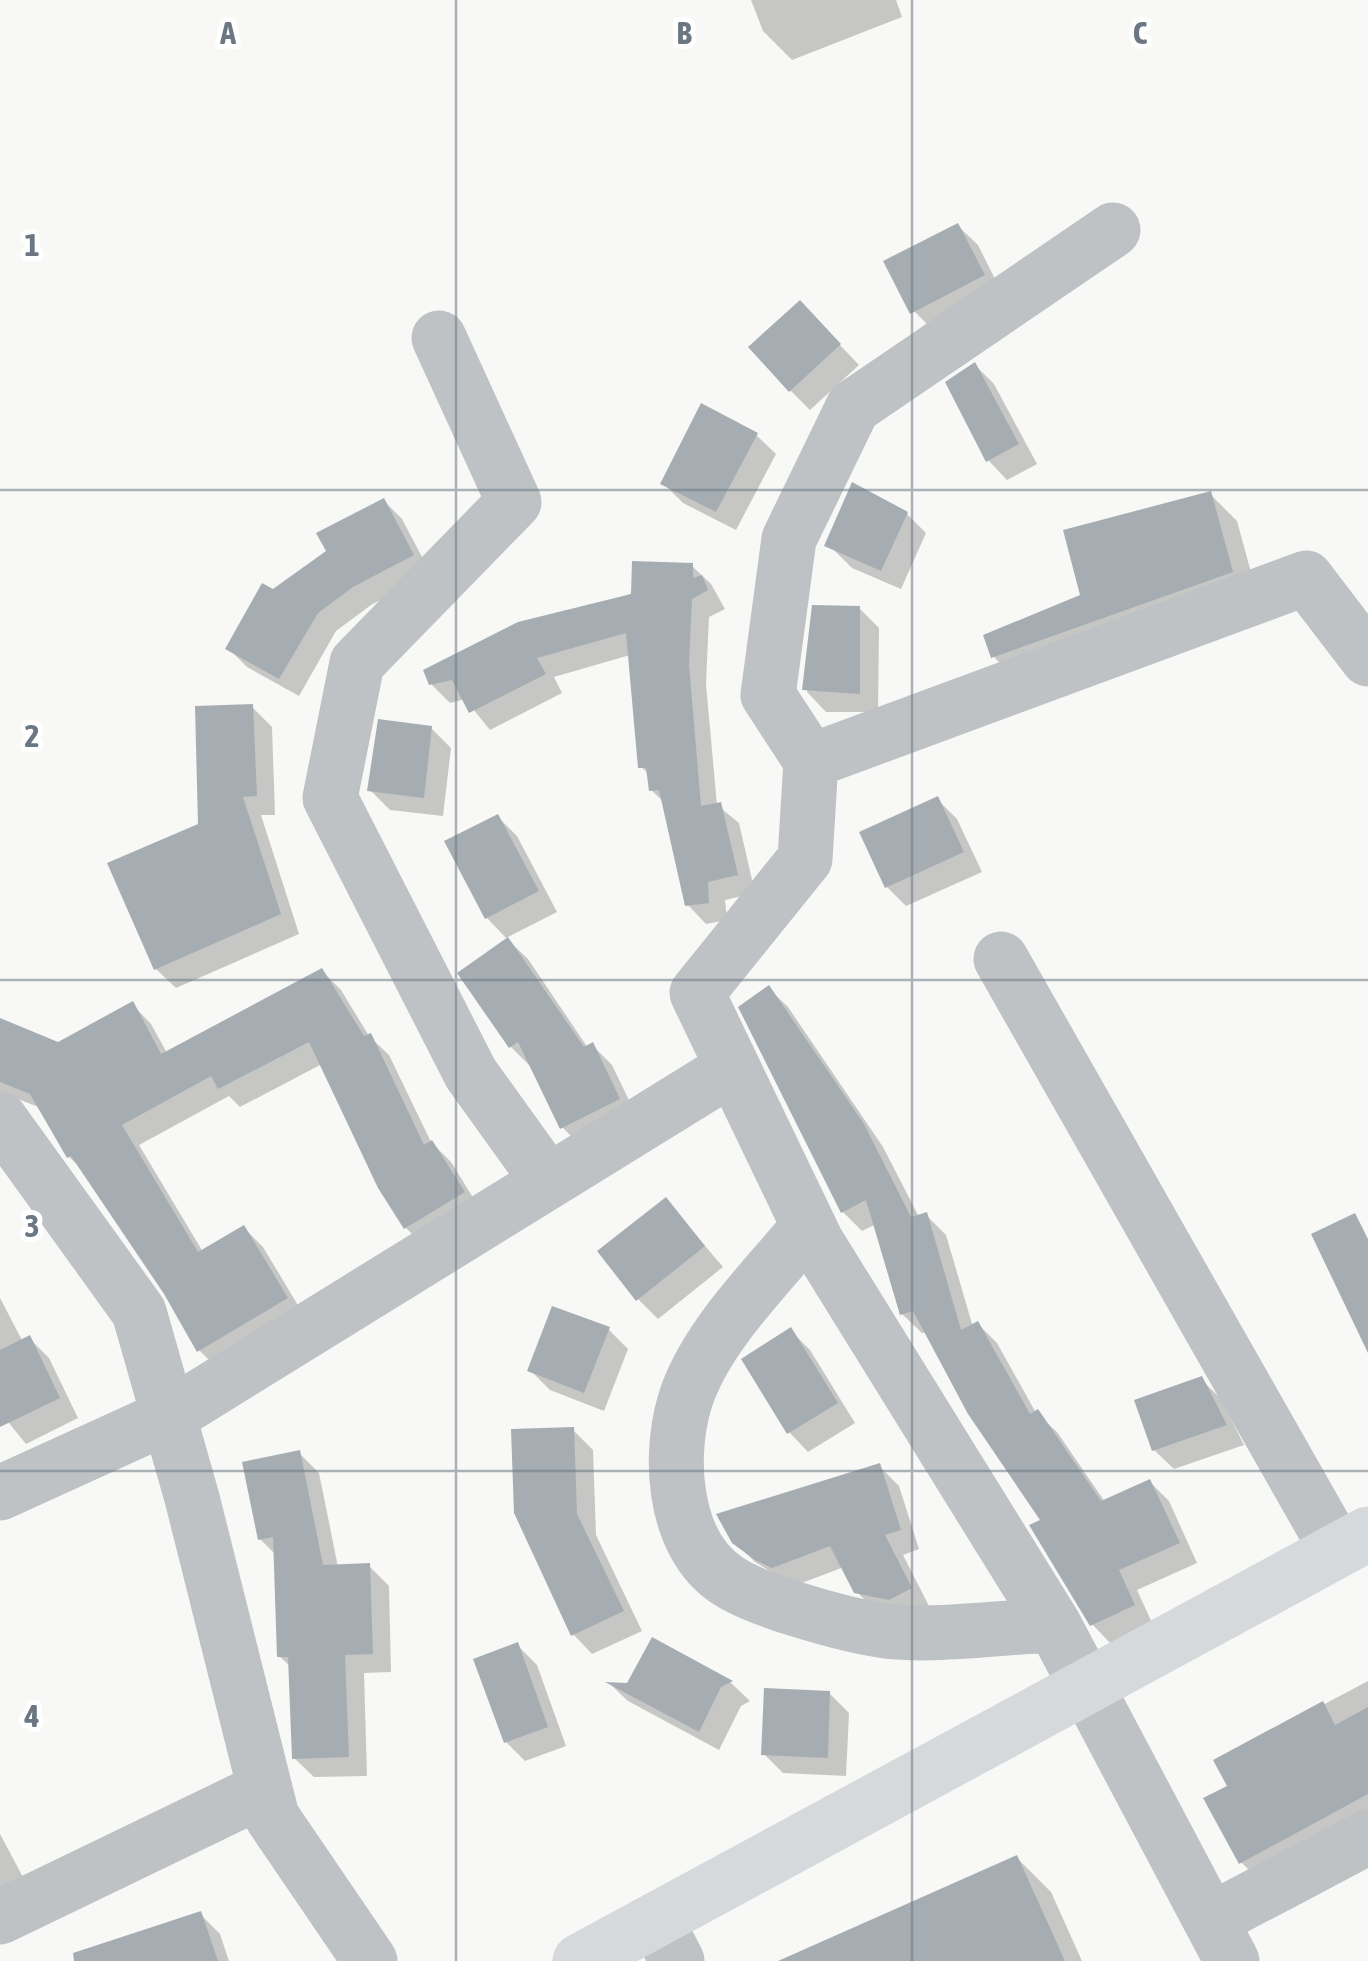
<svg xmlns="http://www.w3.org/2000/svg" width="1368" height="1961" font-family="'Asap Condensed',sans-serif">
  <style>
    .shadow { fill: #0003 }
    .building { fill: #a6adb2 }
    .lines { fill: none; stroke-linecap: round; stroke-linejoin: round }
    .minor { stroke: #bec2c5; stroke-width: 55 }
    .major { stroke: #d5d9dc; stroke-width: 55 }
    .grid { fill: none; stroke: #6b7883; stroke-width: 2.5; stroke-opacity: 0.55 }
    .grid-label { font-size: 32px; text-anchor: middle; font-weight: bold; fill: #6b7883; stroke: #fff; stroke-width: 10; stroke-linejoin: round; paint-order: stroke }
  </style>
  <rect width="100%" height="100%" fill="#f8f8f6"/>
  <path class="shadow" d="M751,0H896L902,17L792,60L763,31Z
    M958,226L978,245L1003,295L929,326L909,306Z
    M819,323L859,365L810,410L790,390Z
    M975,365L994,384L1037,464L1007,480L988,460Z
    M756,435L776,454L736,530L683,503L663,483Z
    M1210,494L1237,521L1258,598L1020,684L994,657L986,636L1083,596Z
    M384,501L402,519L431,574L371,605L336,631L299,696L247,667L228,648L273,592L329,552Z
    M907,514L926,533L901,589L852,568L832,548Z
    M692,566L711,584L725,609L709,617L706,684L717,805L739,823L755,893L725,900L727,920L706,924L688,905L665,803L651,790L650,775L640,766L630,655L554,677L562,693L490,730L465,699L450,703L431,684Z
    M814,608H859L879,628L878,712H826L807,692Z
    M252,707L272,727L275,815H261L299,934L176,988L156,969L201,825Z
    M431,728L451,748L443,816L390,810L370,790Z
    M937,799L957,819L982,872L906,906L887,887Z
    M498,817L517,836L557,912L506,938L487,918Z
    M508,940L528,959L588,1048L592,1045L612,1065L638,1119L582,1147L562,1127L530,1066L511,1047Z
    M322,971L341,990L369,1036L389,1055L431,1142L451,1162L482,1212L425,1247L406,1228L380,1187L322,1064L240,1107L229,1096L139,1145L203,1252L244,1228L263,1247L305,1317L218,1369L199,1350L166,1292L85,1172L69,1157L41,1108L0,1092V1020L59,1045L132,1004L151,1024L167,1053Z
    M768,988L788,1007L883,1147L919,1217L926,1215L946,1235L973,1327L978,1324L997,1343L1036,1413L1057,1432L1105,1502L1150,1482L1169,1501L1197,1563L1137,1590L1153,1625L1111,1644L1092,1624L1044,1521L927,1332L922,1333L902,1314L876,1224L862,1231L843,1212Z
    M666,1200L723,1267L658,1319L638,1299Z
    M0,1298L23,1342L29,1338L49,1358L78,1418L26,1444L0,1412Z
    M608,1329L628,1349L604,1411L550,1390L530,1370Z
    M790,1330L810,1350L855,1423L808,1452L789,1432Z
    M1201,1379L1221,1399L1244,1445L1174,1469L1154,1450Z
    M573,1430L593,1450L596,1535L642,1631L592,1654L573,1634Z
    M299,1453L319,1473L338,1567L369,1566L389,1586L391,1672L364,1673L367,1776L314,1777L294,1758L291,1667L279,1656L276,1555L260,1539Z
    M879,1466L899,1486L919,1549L903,1555L930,1608L877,1612L856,1591L844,1567L794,1586L755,1562L734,1541Z
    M653,1641L731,1683L750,1701L741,1706L719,1750L628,1701L611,1685L628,1686Z
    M517,1645L537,1665L566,1746L525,1761L506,1742Z
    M1368,1681V1868L1289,1910L1241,1862L1230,1787L1217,1761Z
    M829,1693L849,1713L846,1776L783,1773L764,1754Z
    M0,1834L32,1894L0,1908Z
    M1017,1858L1051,1892L1082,1961H784Z
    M200,1914L220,1934L229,1961H95Z"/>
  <path class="building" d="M958,223L985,275L910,314L883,261Z
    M800,300L841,344L789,392L748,347Z
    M975,362L1019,444L986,462L945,382Z
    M701,403L758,433L716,512L660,484Z
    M852,482L908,512L881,571L824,546Z
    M1211,491L1233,572L991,658L983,635L1080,595L1063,530Z
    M384,498L414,555L353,587L318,613L279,679L225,649L262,583L273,589L326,551L316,533Z
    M632,561L693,563V578L702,575L708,590L692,599L689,664L701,806L721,802L738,875L708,882L709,903L685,906L659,790L649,791L646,768H638L626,633L537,658L546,674L469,713L452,680L429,685L423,670L518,622L631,594Z
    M812,605L860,606V694L802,690Z
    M253,704L257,796L243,797L281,914L154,970L107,863L198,824L195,706Z
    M378,719L432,726L424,798L367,791Z
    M938,796L964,852L885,888L859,832Z
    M498,814L539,891L485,919L444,841Z
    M508,937L584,1047L593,1042L620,1099L560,1129L518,1042L509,1048L457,973Z
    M322,968L364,1036L371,1033L424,1145L432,1140L465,1192L404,1229L378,1188L309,1042L218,1089L211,1076L122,1125L198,1252L244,1225L288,1298L197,1352L164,1294L71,1156L67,1158L30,1094L0,1082V1018L58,1042L133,1001L161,1054Z
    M769,985L864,1124L911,1217L927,1212L961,1330L978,1321L1030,1414L1038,1409L1101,1501L1150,1479L1180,1543L1119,1570L1135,1605L1090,1626L1029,1525L1040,1520L968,1414L913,1311L900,1315L866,1200L841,1213L738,1007Z
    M666,1197L705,1246L636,1301L597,1251Z
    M1355,1213L1368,1239V1353L1311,1234Z
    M552,1306L610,1327L584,1393L527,1371Z
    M791,1327L838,1403L787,1434L741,1359Z
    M30,1335L60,1398L0,1427V1350Z
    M1202,1376L1227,1425L1152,1451L1134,1400Z
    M574,1427L577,1514L624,1611L571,1636L514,1513L511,1429Z
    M300,1450L323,1565L370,1563L373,1654L345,1655L349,1757L292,1759L288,1657H277L273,1537L258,1540L242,1462Z
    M880,1463L901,1530L885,1535L912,1588L889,1600L854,1593L830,1546L772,1568L755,1560L732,1543L716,1514Z
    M652,1637L733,1681L721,1687L699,1732L605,1682L627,1683Z
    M518,1642L548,1727L504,1743L473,1659Z
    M764,1688L830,1691L828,1758L761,1755Z
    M1323,1701L1335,1725L1368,1707V1794L1239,1864L1203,1798L1227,1786L1213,1760Z
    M1017,1855L1065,1961H778Z
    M201,1911L218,1961H74L73,1953Z"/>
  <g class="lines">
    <path class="minor" d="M1113,230L853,407L789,539L768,695L811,761L805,859L697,993L816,1241L1054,1625L1232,1961
      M439,338L514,502L357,663L330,798L471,1074L548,1181
      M811,761L1306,578L1368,659
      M1001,959L1337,1550
      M0,1119L139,1312L192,1498L272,1817L370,1961
      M809,1226C768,1276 711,1331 688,1392C667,1449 671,1543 727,1580C757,1601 849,1626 886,1631C934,1637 1004,1627 1054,1625
      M0,1493L169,1416L732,1068
      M0,1917L265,1789
      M656,1920L677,1961
      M1211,1920L1368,1837"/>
    <path class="major" d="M580,1961L1368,1534"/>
  </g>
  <path class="grid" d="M456,0V1961M912,0V1961M0,490H1368M0,980H1368M0,1471H1368"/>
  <g class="grid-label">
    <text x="228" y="44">A</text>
    <text x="684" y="44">B</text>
    <text x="1140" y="44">C</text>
    <text x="32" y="256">1</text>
    <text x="32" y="747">2</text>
    <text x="32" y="1237">3</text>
    <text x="32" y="1727">4</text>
  </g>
</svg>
